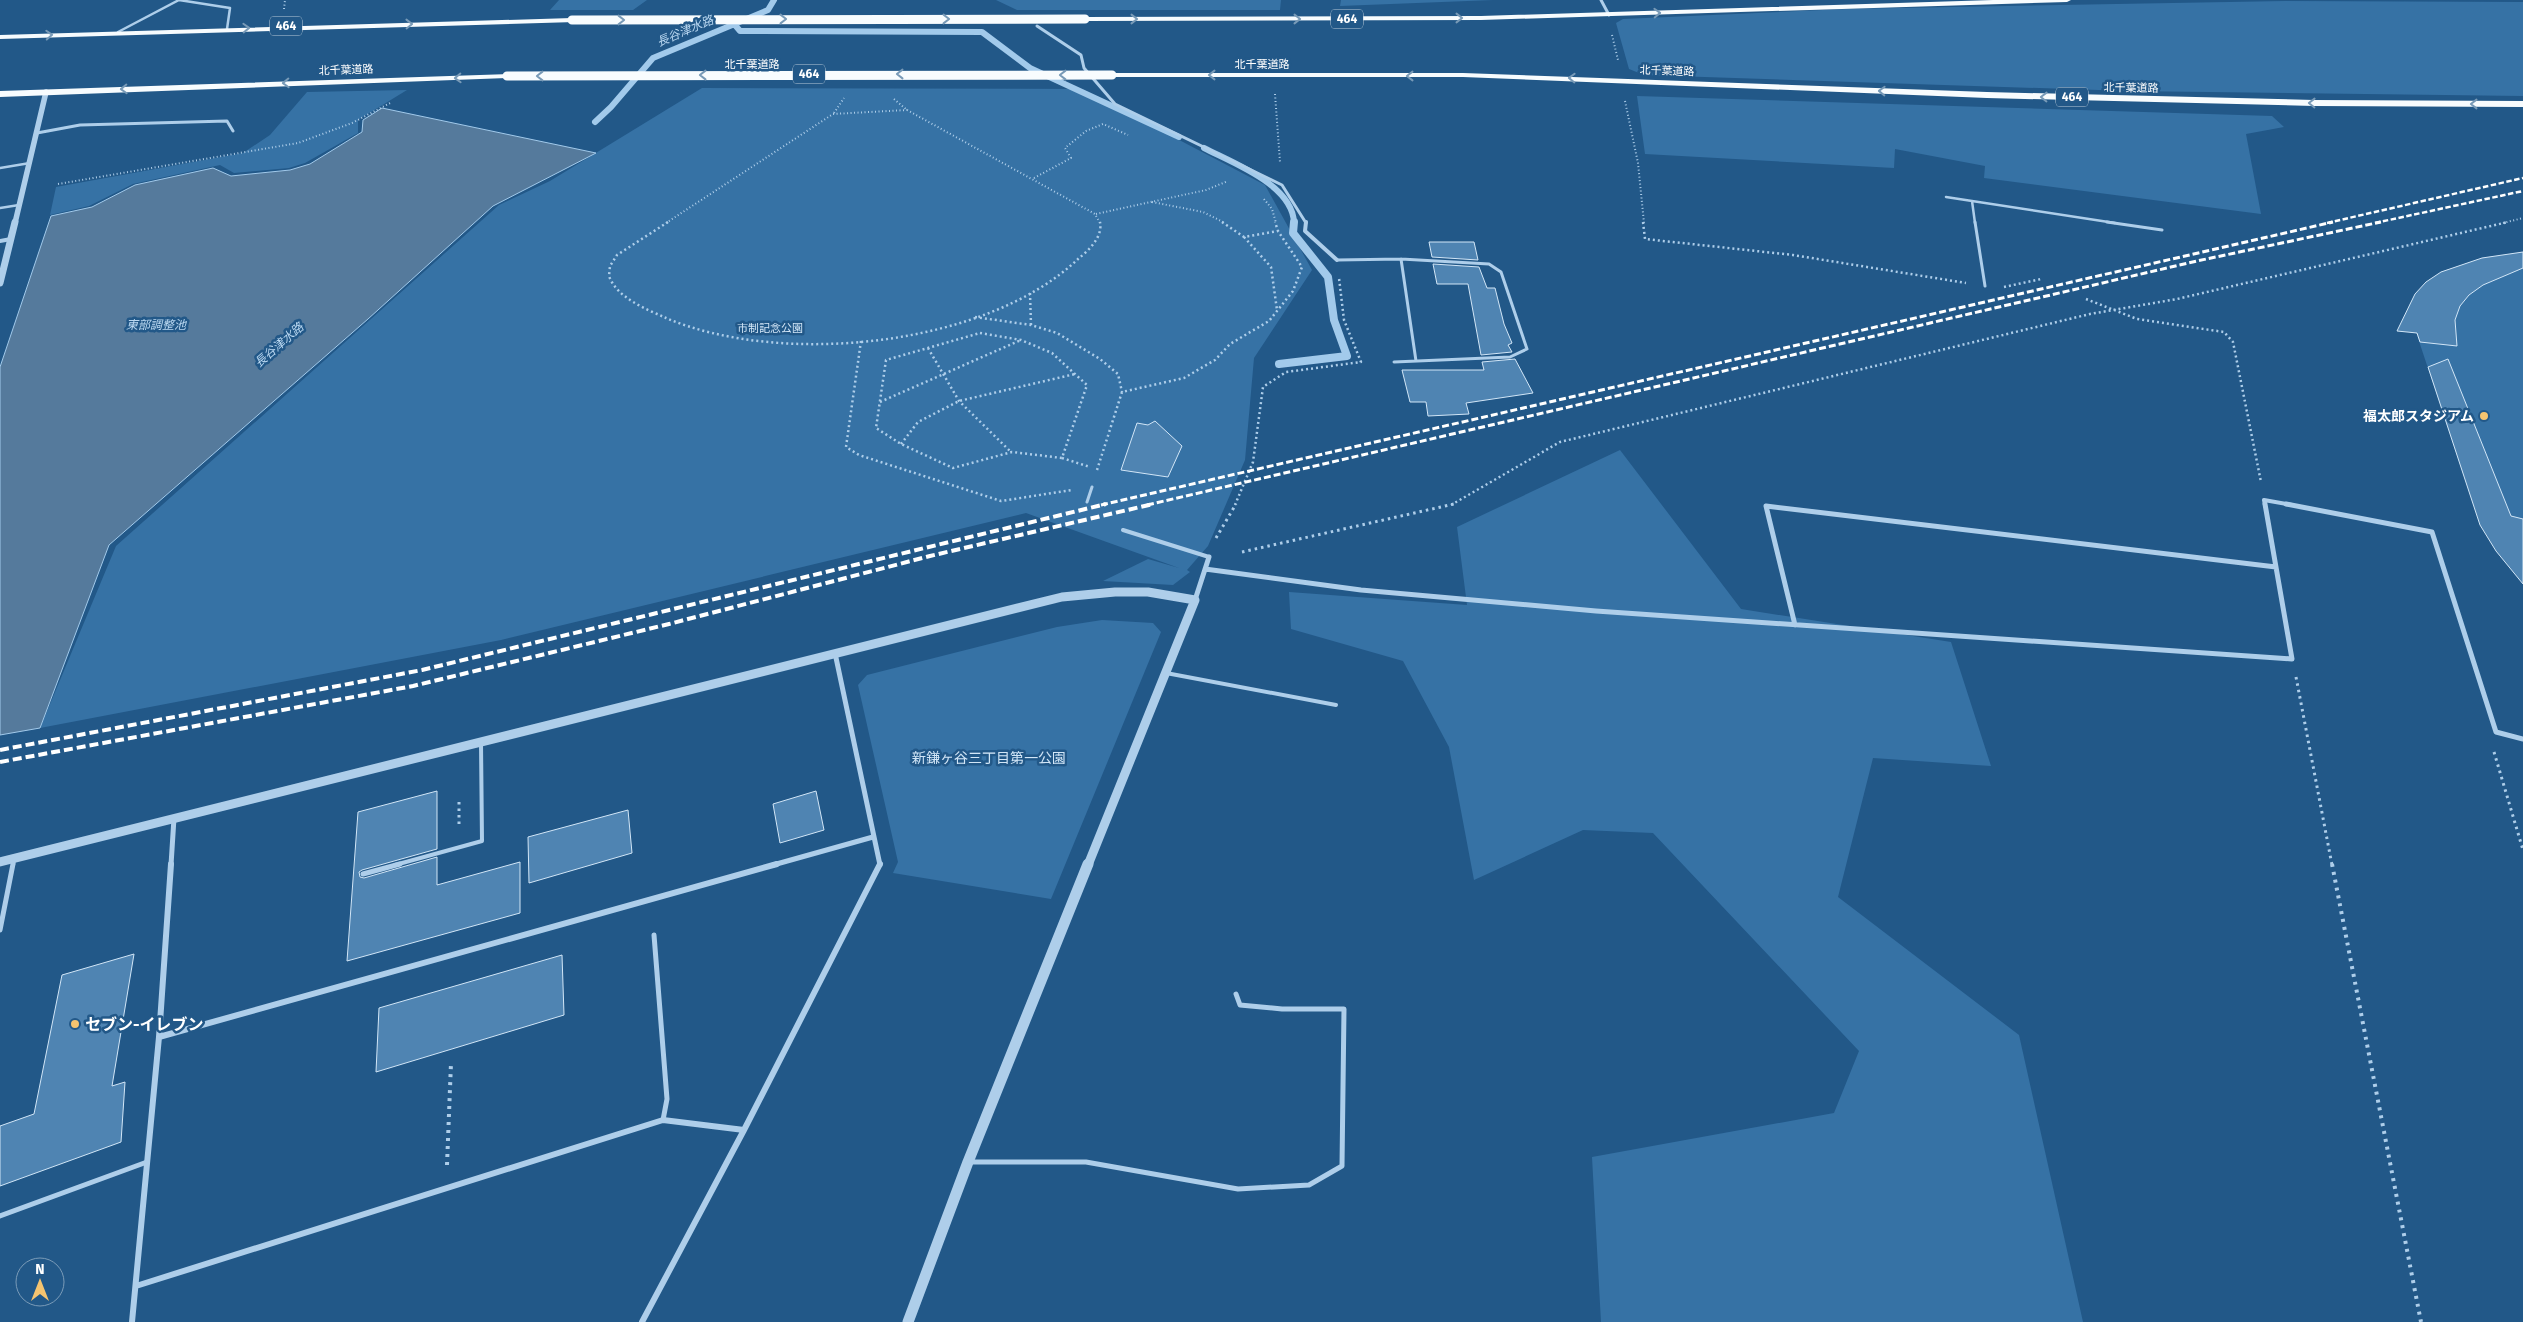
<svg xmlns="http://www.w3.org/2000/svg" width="2523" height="1322" font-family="'Fira Sans','Noto Sans JP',sans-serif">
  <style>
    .green { fill: #3672a5 }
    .water { fill: #557a9c; stroke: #a2caeb }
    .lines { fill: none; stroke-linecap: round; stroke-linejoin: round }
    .stream-far1 { stroke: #a2caeb; stroke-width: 6 }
    .stream { stroke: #a2caeb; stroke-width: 8 }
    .building { fill: #4f84b2; stroke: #d2e6f7 }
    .path-far3 { stroke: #aeceea; stroke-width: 2; stroke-dasharray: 1 2.5; stroke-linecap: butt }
    .path-far2 { stroke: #aeceea; stroke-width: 2.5; stroke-dasharray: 2 3; stroke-linecap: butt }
    .path-far1 { stroke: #aeceea; stroke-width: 3; stroke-dasharray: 2.5 4; stroke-linecap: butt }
    .path { stroke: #aeceea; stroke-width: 4; stroke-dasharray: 3 5; stroke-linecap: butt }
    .service-far3 { stroke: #aeceea; stroke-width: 2.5 }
    .service-far2 { stroke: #aeceea; stroke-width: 3 }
    .service-far1 { stroke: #aeceea; stroke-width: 4 }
    .service { stroke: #aeceea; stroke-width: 5 }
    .minor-far3 { stroke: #aeceea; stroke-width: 3 }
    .minor-far2 { stroke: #aeceea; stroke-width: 4 }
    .minor-far1 { stroke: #aeceea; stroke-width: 5 }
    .minor { stroke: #aeceea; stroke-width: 6 }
    .tertiary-far3 { stroke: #aeceea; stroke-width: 5.5 }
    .tertiary-far2 { stroke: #aeceea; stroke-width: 7 }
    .tertiary-far1 { stroke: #aeceea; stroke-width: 9 }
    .tertiary { stroke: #aeceea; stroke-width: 11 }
    .trunk { fill: #f8fcfe; fill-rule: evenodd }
    .rail-far2 { stroke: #fff; stroke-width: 2.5; stroke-dasharray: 5.5 2.5; stroke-linecap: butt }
    .rail-far1 { stroke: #fff; stroke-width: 3; stroke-dasharray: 7 3; stroke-linecap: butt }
    .rail { stroke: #fff; stroke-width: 4; stroke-dasharray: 9 4; stroke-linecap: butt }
    .trunk-bridge { stroke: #f8fcfe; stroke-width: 9 }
    .oneway { stroke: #789ab7 }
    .poi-dot { fill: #f5c470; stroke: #225888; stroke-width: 2 }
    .labels { text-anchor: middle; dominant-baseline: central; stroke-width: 5; stroke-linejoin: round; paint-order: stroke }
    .far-street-label { font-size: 11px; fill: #fff; stroke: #225888 }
    .far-park-label { font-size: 11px; fill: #d2e6f7; stroke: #225888 }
    .shield { fill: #225888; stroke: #bdcddb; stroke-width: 1 }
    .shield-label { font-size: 12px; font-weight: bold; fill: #fff }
    .far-water-label { font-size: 12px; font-style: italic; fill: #bad8f1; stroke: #225888 }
    .poi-label { font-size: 14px; font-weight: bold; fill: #fff; stroke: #225888; text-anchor: end }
    .park-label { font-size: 14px; fill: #d2e6f7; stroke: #225888 }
    .near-poi-label { font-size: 16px; font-weight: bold; fill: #fff; stroke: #225888; text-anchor: start }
  </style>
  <rect width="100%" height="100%" fill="#225888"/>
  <path class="green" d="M559,0H647L633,10H550Z
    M996,0H1281L1280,10H1017Z
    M1341,0H1493L1340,6Z
    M2285,1L2523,2V96L2128,91L1644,75L1629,69L1616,23L1623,19L1845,9Z
    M702,88L1082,89L1265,185L1312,270L1254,358L1245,460L1208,546L1187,570L1190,572L1173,585L1103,581L1148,559L1179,568L1026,513L501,640L40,728L116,546L499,205L550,181Z
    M407,90L358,120V133L305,163L289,168L234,173L220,165L133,184L89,206L50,215L56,187L243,153L270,135L307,92Z
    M1637,96L2272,116L2284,127L2246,134L2261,214L1984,178L1985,166L1895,149L1894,168L1645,154Z
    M2523,253V583L2497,551L2480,525L2408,308L2441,272L2482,258Z
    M1620,450L1741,609L1951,642L1991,766L1873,758L1838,897L2019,1035L2083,1322H1601L1592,1157L1834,1113L1859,1051L1653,833L1583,830L1474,880L1449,747L1403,661L1291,629L1289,592L1467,605L1457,527Z
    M1102,620L1153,623L1161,632L1051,899L893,873L898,862L858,685L867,675L1057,627Z"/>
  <path class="water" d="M382,108L596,153L493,206L368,319L109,545L40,728L0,735V367L51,216L92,207L135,185L213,168L231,176L290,170L310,164L362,132L363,120Z"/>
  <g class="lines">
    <path class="stream-far1" d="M735,25L740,31L982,32L1030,68L1179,137
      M595,122L611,107L653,58L768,10L774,0
      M1204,148C1233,163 1293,185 1294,223"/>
    <path class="stream" d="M1279,364L1347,356L1334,320L1328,277L1293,233L1294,222"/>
  </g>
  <path class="building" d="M1429,242H1474L1478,260L1432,257Z
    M2523,252V268L2483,285L2469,295L2460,306L2455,320L2457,346L2420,342L2417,333L2397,331L2415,294L2426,282L2441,272L2482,258Z
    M1433,264L1479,267L1487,288H1495L1504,324L1512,343L1508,345L1512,352L1481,355L1468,284H1437Z
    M1515,359L1533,393L1466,403L1469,414L1428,416L1426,402H1410L1402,370H1484L1482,362Z
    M2448,359L2511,516L2523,519V584L2496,551L2480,525L2428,367Z
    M1155,421L1182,446L1168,477L1121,470L1137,423L1148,425Z
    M437,791V849L362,870L359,872L360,877L364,878L437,857V885L520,862V913L347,961L358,812Z
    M816,791L824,830L780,843L773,804Z
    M628,810L632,853L529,883L528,837Z
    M134,954L112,1086L125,1082L121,1142L0,1186V1126L34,1114L62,975Z
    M562,955L564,1015L376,1072L379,1008Z"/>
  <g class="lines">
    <path class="path-far3" d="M284,9L285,0
      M1612,35L1618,60
      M1275,94L1280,162
      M894,99L907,110
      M1625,101L1638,163L1644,223
      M907,110L1095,214L1100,223
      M834,113L844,98
      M1034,178L1071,158L1065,148L1086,131L1103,124L1128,135
      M58,184L298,143L352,123L392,102
      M1264,199L1272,209L1276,223
      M1152,202L1203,212L1225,223
      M1096,214L1206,190L1228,181
      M666,223L833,114L907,110
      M2503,223L2523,218"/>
    <path class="path-far2" d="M668,222L617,255L610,266L609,276C617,298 646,309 666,318C781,367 986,347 1078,259C1089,250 1103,237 1100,222
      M1222,222L1244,237L1278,231
      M1643,222L1645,239L1793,255L1966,283
      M1244,237L1271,267L1277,310
      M2004,287L2041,279
      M1030,293L1031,325
      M2086,299L2137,319L2224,332L2233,342L2261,482
      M975,317L1031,325L1057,333L1100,359L1118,374L1122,392
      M980,333L1021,340L1052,353L1087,385L1062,458L1012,452L953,468L901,444L876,428L886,360Z
      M861,341L846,447L859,455L1001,501L1072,490
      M928,348L959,401L1011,452
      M880,402L1021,340
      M901,444L918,422L959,401L1075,374
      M1062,458L1090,467
      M1097,470L1122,392L1184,378L1215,360L1230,344L1269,321L1293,291L1302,267L1278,231L1275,222
      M1235,505L1253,462L1263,387L1286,372L1361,362L1344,320L1339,278
      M1451,505L1560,442L2090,314L2177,299L2508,222"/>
    <path class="path-far1" d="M1216,538L1236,504
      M1242,552L1454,504
      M2296,677L2332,865
      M2494,752L2523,850
      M459,802V828"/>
    <path class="path" d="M2332,864L2421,1322
      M447,1165L451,1063"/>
    <path class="service-far3" d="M179,0L230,8L227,29
      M118,32L179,0
      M0,168L30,163
      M1946,197L2115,223
      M1972,201L1975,223
      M0,208L19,205"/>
    <path class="service-far2" d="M1975,222L1985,286
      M2107,222L2162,230
      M1401,259L1416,361
      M1337,260L1401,259L1489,264L1501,272L1527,349L1510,357L1394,362
      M1087,502L1092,487"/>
    <path class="service-far1" d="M1123,530L1209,557
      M1166,673L1336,705
      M13,865L14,860
      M395,865L482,841L481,743"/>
    <path class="service" d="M363,874L400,864
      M0,930L13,864
      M654,935L667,1099L663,1120
      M971,1162H1086L1238,1189L1309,1185L1342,1166L1344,1009H1282L1240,1005L1236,994
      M0,1216L147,1162"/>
    <path class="minor-far3" d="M1601,0L1609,15
      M1037,26L1081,55L1084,68L1115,104L1282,185L1306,223
      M37,133L80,125L227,121L233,131"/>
    <path class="minor-far2" d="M1306,222L1305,231L1337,260
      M0,241L11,239
      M2265,505L2264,500L2292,505"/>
    <path class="minor-far1" d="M2286,504L2432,532L2496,732L2523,739
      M1205,569L1361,590L1596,611L2292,659L2265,504
      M1195,600L1209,557
      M1795,625L1766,506L2276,567
      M835,653L880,865
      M171,865L174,818
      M773,865L873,837"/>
    <path class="minor" d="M159,1037L777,864
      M136,1286L663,1120L744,1130
      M132,1322L159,1037L171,864
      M642,1322L744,1130L880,864"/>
    <path class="tertiary-far3" d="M15,223L46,92"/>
    <path class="tertiary-far2" d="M0,283L15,222"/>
    <path class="tertiary-far1" d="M0,862L1062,597L1115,592H1148L1195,600L1088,865"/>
    <path class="tertiary" d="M908,1322L968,1162L1088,864"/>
    <path class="trunk" d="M1993,0H2071L2067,2L1481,20L1085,21L1081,19L1085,17L1481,16Z
      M572,18L576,20L575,22L0,39V35Z
      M1109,73H1463L1987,92L2314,100L2523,101V107L2314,106L1987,98L1463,77H1112L1108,75Z
      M510,74V78H507L0,97V91Z"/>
    <path class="rail-far2" d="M2327,223L2523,178
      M2375,223L2523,191"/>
    <path class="rail-far1" d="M1101,505L2333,222
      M1147,505L2197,261L2381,222"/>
    <path class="rail" d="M0,750L422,670L1106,504
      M0,762L413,686L669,624L930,556L1153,504"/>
    <path class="trunk-bridge" d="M572,20L1085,19
      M507,76L1112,75"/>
  </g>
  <defs><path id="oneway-chevron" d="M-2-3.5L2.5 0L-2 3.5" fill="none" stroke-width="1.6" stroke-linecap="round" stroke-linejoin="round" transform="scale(1.25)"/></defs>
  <g class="oneway">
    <use href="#oneway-chevron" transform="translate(1657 13) rotate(-2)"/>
    <use href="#oneway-chevron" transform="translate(1459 18)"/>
    <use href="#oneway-chevron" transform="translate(783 19)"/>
    <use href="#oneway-chevron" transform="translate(946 19)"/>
    <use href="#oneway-chevron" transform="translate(1134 19)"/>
    <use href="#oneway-chevron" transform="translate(1297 19)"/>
    <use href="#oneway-chevron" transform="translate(621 20)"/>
    <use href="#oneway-chevron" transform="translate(409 24) rotate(-1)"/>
    <use href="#oneway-chevron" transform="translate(246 28) rotate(-2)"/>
    <use href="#oneway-chevron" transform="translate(49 35) rotate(-3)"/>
    <use href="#oneway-chevron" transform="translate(900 74) rotate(-180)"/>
    <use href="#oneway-chevron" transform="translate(703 75) rotate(180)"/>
    <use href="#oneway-chevron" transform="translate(1063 75) rotate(-180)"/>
    <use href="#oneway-chevron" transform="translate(1212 75) rotate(-180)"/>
    <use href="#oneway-chevron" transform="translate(540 76) rotate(180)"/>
    <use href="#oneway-chevron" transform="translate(1410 76) rotate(180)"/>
    <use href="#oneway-chevron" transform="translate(458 78) rotate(178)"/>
    <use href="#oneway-chevron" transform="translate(1572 78) rotate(-178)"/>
    <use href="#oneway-chevron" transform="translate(286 83) rotate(178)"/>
    <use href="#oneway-chevron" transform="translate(124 89) rotate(178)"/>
    <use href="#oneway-chevron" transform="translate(1882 91) rotate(-178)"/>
    <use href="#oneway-chevron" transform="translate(2044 97) rotate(-179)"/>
    <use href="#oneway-chevron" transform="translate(2312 103) rotate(-179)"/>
    <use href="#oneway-chevron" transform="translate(2474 104) rotate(-180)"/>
  </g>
  <g class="poi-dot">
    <circle cx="2484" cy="416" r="5"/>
    <circle cx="75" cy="1024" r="5"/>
  </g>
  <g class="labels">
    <g class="far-street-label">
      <text x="752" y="64">北千葉道路</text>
      <text x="1262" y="64">北千葉道路</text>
      <text transform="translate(346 70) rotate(-2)">北千葉道路</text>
      <text transform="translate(1667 71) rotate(2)">北千葉道路</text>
      <text transform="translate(2131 88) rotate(1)">北千葉道路</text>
    </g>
    <g class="far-park-label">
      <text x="770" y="328">市制記念公園</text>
    </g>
    <g class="shield">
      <rect x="1331" y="9.5" width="32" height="19" rx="4"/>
      <rect x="270" y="16.5" width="32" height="19" rx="4"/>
      <rect x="793" y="64.5" width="32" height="19" rx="4"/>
      <rect x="2056" y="87.5" width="32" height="19" rx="4"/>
    </g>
    <g class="shield-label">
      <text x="1347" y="19">464</text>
      <text x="286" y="26">464</text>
      <text x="809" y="74">464</text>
      <text x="2072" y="97">464</text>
    </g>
    <g class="far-water-label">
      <text transform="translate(685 31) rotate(-23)">長谷津水路</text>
      <text x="156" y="325">東部調整池</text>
      <text transform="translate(279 345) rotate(-41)">長谷津水路</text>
    </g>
    <g class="poi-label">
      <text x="2474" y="416">福太郎スタジアム</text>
    </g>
    <g class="park-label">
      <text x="989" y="758">新鎌ヶ谷三丁目第一公園</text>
    </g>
    <g class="near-poi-label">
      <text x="85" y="1024">セブン-イレブン</text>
    </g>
  </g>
  <g transform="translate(40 1282)"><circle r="24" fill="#225888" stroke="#7a9bb8"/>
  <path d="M0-4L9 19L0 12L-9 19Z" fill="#f5c470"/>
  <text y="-8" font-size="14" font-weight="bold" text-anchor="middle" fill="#ffffff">N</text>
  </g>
</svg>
